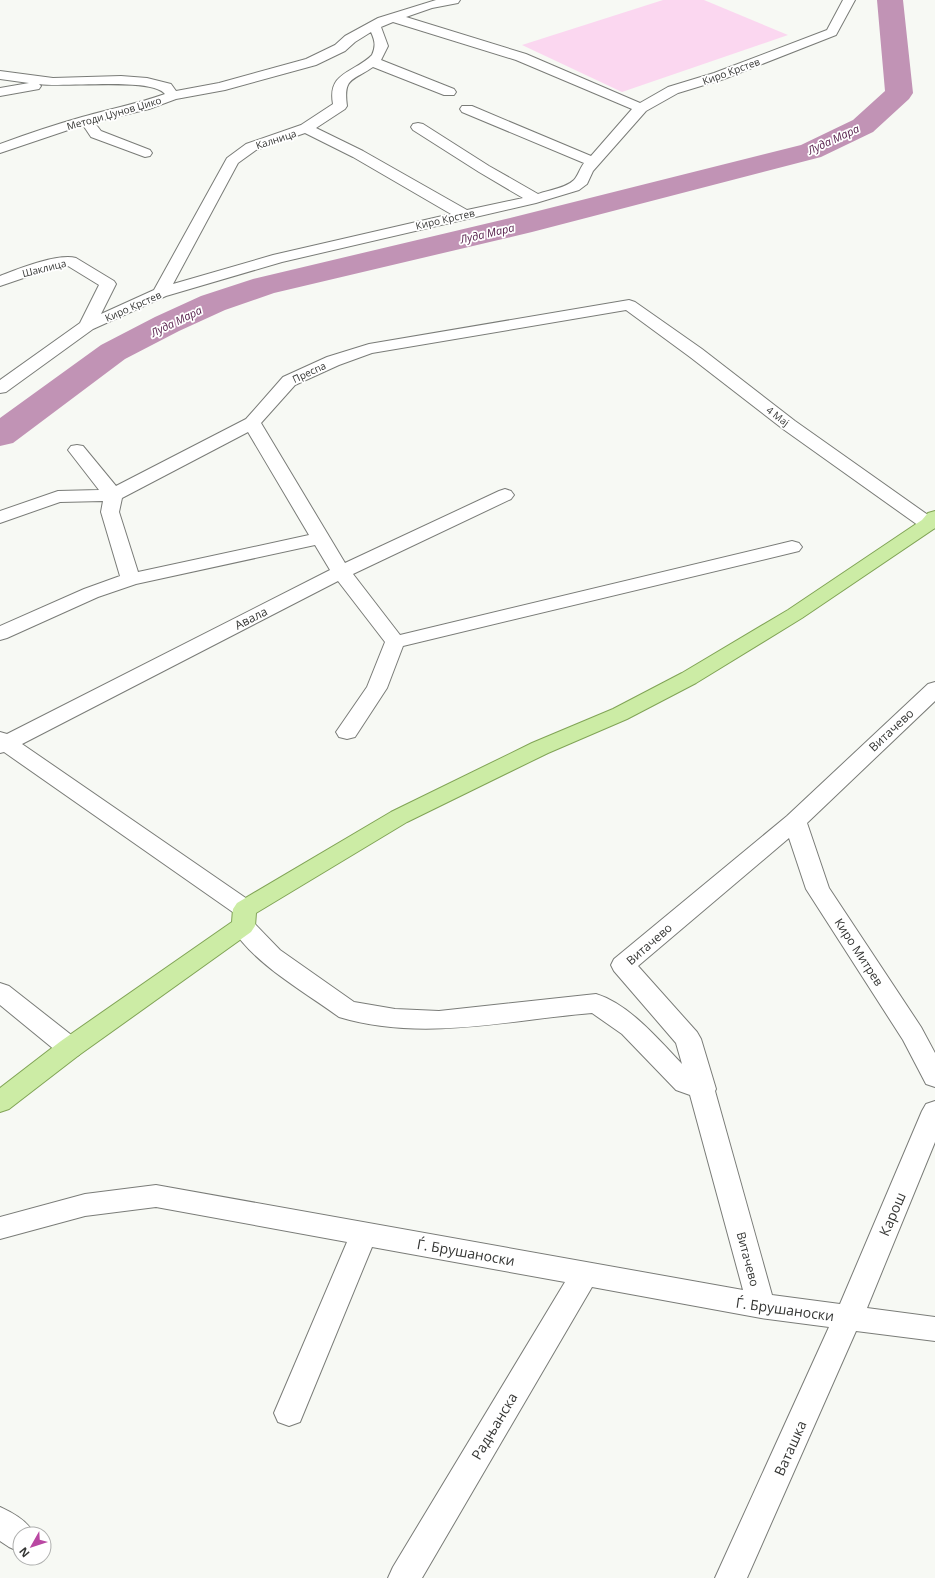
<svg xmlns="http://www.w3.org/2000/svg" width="935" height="1578" font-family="'Open Sans',sans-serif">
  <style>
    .green { fill: #fbd7f0 }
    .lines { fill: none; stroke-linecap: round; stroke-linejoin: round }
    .river { fill: #c193b5; fill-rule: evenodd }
    .minor-casing { stroke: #7a7c78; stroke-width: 2 }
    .major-casing { stroke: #81a456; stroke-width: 2 }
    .minor { fill: #fff; fill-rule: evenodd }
    .major { fill: #cceca5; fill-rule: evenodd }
    .labels { text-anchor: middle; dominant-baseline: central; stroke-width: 3.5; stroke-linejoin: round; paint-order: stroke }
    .far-street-label { font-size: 10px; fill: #353634; stroke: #fff }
    .far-water-label { font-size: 11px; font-style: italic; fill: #531c48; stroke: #fff }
    .street-label { font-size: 12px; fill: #353634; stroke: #fff }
    .near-street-label { font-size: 14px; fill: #353634; stroke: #fff }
  </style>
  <rect width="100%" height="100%" fill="#f7f9f4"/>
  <path class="green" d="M663,0H704L788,35L622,92L522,45Z"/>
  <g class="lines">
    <path class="river" d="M877,0H903L913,93L909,99L873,132L821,157L532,232L274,293L225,310L179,331L125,359L13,443L0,446V418L101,345L155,317L201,296L253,279L518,216L801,145L853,120L885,91Z"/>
    <defs>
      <path id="minor" d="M436,0H460L458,3L432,8L406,17L526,54L640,103L668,87L714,73L827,30L843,0H855L836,35L724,79L678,93L646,111L593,171L587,184L579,190L536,203L282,262L166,296L93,329L6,392L0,393V380L80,323L99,285L68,266L44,271L0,286V276C18,269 58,253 76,258L114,281L116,284L101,314L154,290L227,158L246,144L301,125L333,104C327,72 354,73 372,55C376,46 375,41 371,32L355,42L345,51L316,65L225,90L176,99L149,109L94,122L101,131L150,150L152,153L150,156L145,157L91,137L83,125L0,153V144C27,134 54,125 82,117C110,109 137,104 165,94C151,77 64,88 39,84L41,86L39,89L0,96V88L29,83L0,79V71L53,78L121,76L147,78L171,84L176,91L219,83L306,59L335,45L345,36L378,18ZM393,22L516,60L632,109L591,156L472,106H462L460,109L462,112L584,163C580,168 578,176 574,180C566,188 549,190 538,194L489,166L423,124L418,123L413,124L411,127L413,130L479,172L523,198L467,210L363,151L316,128L345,109L347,106C343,77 353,81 373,67L444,95H454L456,92L454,89L381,60L388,46L381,27ZM305,133L353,157L451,214L273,255L173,284L238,163L256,150Z
        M629,300L635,302L702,349L795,421L935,520V528L929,530L922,528L783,429L690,357L626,310L372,353L339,365L295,385L261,423L345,563L499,491L505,489L511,491L514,495L511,499L353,574L400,635L792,541L799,543L802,547L799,551L403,646L387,688L355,737L347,739L339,737L336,732L367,687L385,642L338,581L22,744L253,903L257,909L253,915L245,917L237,915L4,752L0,753V732L7,734L330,570L315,545L136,584L98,597L7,638L0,640V626L84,589L120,576L101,512L103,501L60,502L0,523V511L58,491L99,490L68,450L71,446L77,445L83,446L116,486L246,419L283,377L327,357L369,344ZM248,432L309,535L138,572L119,512L122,498Z
        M935,682V701L807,823L829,888L921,1027L935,1053V1087L926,1084L903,1040L806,889L789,838L638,966L697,1032L701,1039L716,1089L715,1091L772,1295L840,1304L922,1111L926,1104L935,1101V1142L867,1308L935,1317V1341L856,1331L747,1578H715L829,1327L761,1318L592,1287L422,1578H388L393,1567L565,1282L372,1247L300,1422L289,1426L278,1422L274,1413L347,1242L156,1207L85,1216L0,1239V1217L85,1194L156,1185L743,1290L690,1095L676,1090L622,1034L592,1013C508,1020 422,1042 339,1017C305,992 252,963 231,926L235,920L243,917L251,920L280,950L354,1002L395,1009L439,1011L596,994C629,1004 658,1039 682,1064L676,1043L614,971L611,965L614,959L787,816L928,684Z
        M0,983L9,986L79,1041L83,1048L79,1055L70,1058L61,1055L0,1005Z
        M0,1507C13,1513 28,1521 34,1534H20V1552L9,1547L0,1541Z"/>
      <path id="major" d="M935,511V528L802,618L696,683L627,719L548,753L407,822L256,913L255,926L251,932L79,1055L9,1109L0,1112V1088L61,1041L232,922L233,909L237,903L391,812L532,743L613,709L682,673L788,610L922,520L928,513Z"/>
    </defs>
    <use href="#minor" class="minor-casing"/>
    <use href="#major" class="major-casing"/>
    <use href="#minor" class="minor"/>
    <use href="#major" class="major"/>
  </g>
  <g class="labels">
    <g class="far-street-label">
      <text transform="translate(731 71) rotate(-20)">Киро Крстев</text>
      <text transform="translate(114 113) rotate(-16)">Методи Џунов Џико</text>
      <text transform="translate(276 139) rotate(-18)">Калница</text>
      <text transform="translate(445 219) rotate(-13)">Киро Крстев</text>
      <text transform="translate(44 268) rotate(-14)">Шаклица</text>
      <text transform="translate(133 306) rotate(-24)">Киро Крстев</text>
      <text transform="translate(309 372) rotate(-25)">Преспа</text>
      <text transform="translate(778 416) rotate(37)">4 Мај</text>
    </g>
    <g class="far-water-label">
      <text transform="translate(833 139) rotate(-25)">Луда Мара</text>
      <text transform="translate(487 233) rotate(-13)">Луда Мара</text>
      <text transform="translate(176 321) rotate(-26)">Луда Мара</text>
    </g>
    <g class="street-label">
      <text transform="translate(251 618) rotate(-27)">Авала</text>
      <text transform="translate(891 730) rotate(-43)">Витачево</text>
      <text transform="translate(649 944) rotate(-41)">Витачево</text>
      <text transform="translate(859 952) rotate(57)">Киро Митрев</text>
      <text transform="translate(748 1259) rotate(75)">Витачево</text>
    </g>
    <g class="near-street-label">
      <text transform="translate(892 1214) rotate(-67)">Карош</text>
      <text transform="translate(466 1252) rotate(10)">Ѓ. Брушаноски</text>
      <text transform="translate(785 1309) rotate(8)">Ѓ. Брушаноски</text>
      <text transform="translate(494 1426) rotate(-59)">Радњанска</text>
      <text transform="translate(790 1448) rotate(-66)">Ваташка</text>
    </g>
  </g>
  <g transform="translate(32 1546) rotate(231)"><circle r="19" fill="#ffffff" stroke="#aeafae"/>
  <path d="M0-3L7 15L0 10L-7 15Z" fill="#b947a2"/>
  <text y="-6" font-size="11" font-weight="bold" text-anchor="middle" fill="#353634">N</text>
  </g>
</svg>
